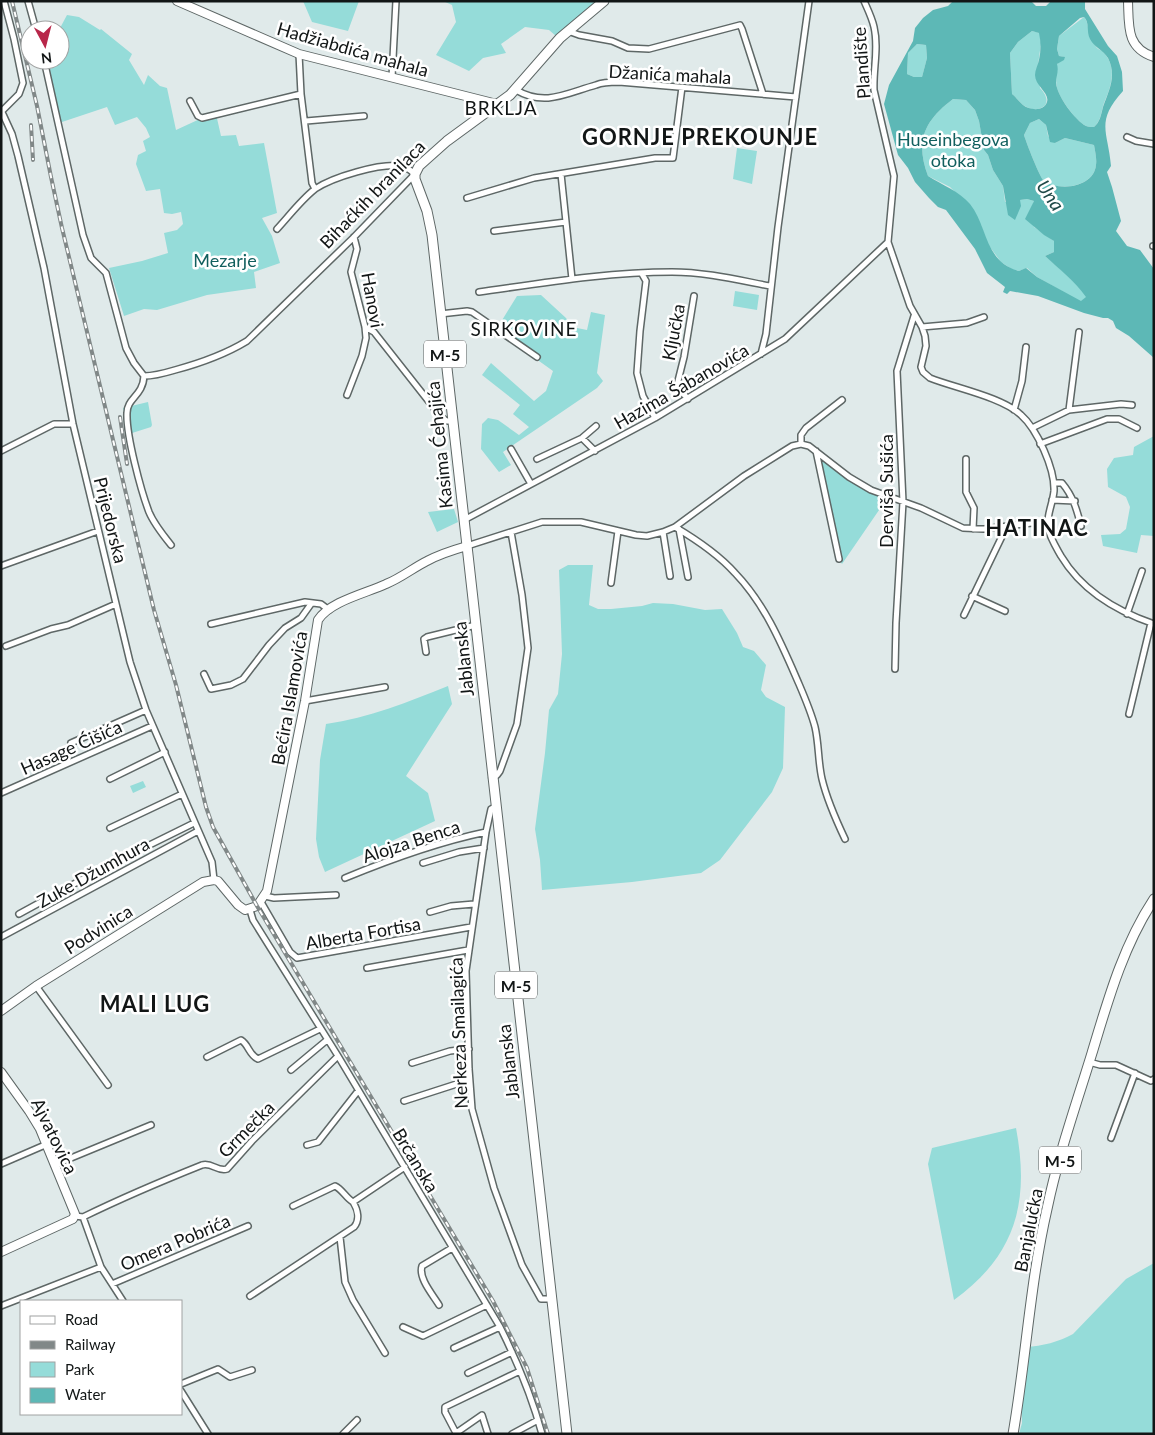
<svg xmlns="http://www.w3.org/2000/svg" width="1155" height="1435" font-family="Lato,sans-serif">
  <style>
    .green { fill: #95dcd9 }
    .water { fill: #5db8b6; fill-rule: evenodd }
    .lines { fill: none; stroke-linecap: round; stroke-linejoin: round }
    .street-casing { stroke: #5e6766; stroke-width: 8 }
    .secondary-casing { stroke: #5e6766; stroke-width: 10 }
    .primary-casing { stroke: #5e6766; stroke-width: 11 }
    .street { stroke: #fff; stroke-width: 5 }
    .secondary { stroke: #fff; stroke-width: 8 }
    .primary { stroke: #fff; stroke-width: 9 }
    .rail-casing { stroke: #818888; stroke-width: 4 }
    .rail { stroke: #fff; stroke-width: 2; stroke-dasharray: 5.5; stroke-linecap: butt }
    .labels { text-anchor: middle; dominant-baseline: central; stroke-width: 5; stroke-linejoin: round; paint-order: stroke }
    .shield { fill: #fff; stroke: #595c5c; stroke-width: 1 }
    .shield-label { font-size: 16px; font-weight: bold; fill: #121616 }
    .street-label { font-size: 18px; fill: #121616; stroke: #fff }
    .park-label { font-size: 18px; fill: #115f5e; stroke: #fff }
    .neighbourhood-label { font-size: 19px; letter-spacing: 1px; fill: #121616; stroke: #fff }
    .water-label { font-size: 19px; font-style: italic; fill: #1f4948; stroke: #fff }
    .district-label { font-size: 22px; font-weight: bold; letter-spacing: 1px; fill: #121616; stroke: #fff }
  </style>
  <rect width="100%" height="100%" fill="#e0eaea"/>
  <path class="green" d="M303,1H359L348,31L312,22Z
    M443,1H596L556,36L549,30L525,27L501,44L506,53L483,58L469,71L436,55L456,22L452,5Z
    M67,15L79,17L100,30L101,29L132,54L129,60L144,85L148,75L160,86L167,88L176,130L202,118L216,114L221,136L236,135L239,146L264,143L277,213L262,218L272,236L280,263L254,272L256,288L207,295L157,310L144,309L124,316L109,268L142,261L168,253L164,233L177,230L183,224L181,212L172,214L164,213L160,189L146,191L136,164L138,155L146,151L143,141L150,137L146,128L137,117L115,125L107,107L59,123L44,60H60V30H59Z
    M1084,17C1089,22 1087,30 1091,38C1093,41 1095,46 1097,48C1099,50 1102,50 1103,52C1118,67 1111,87 1104,103C1101,112 1101,121 1094,127C1091,127 1088,127 1086,126C1076,121 1060,99 1057,88C1055,80 1057,72 1057,64L1064,57L1059,56L1057,49L1059,36Z
    M1032,31L1040,33L1041,43L1038,65L1040,88C1057,106 1037,115 1023,105C1019,102 1016,97 1012,94L1010,53L1018,42Z
    M917,44L926,45L927,58L922,77H914L907,74L908,53Z
    M953,99L966,100L975,110L979,121L984,150L988,155L993,170L1003,186L1005,202L1027,199L1034,201L1031,210L1034,227L1054,241V252L1045,256C1060,269 1075,281 1087,297L1081,302L1037,277L1027,268L1019,271L1013,270L1001,262L987,243L981,225L957,194L950,187L928,176C915,141 924,121 953,99Z
    M1039,119L1046,125L1048,136L1055,143L1065,138L1094,145C1095,151 1097,159 1096,165C1094,187 1059,192 1044,181C1040,178 1026,142 1024,135L1030,123Z
    M737,148L757,151L752,184L733,179Z
    M735,291L759,295L757,310L733,306Z
    M541,295L566,318L572,327L587,330L591,312L605,315L597,373L603,381L597,388L503,452L511,465L499,472L481,449L482,424L488,418L498,420L519,435L529,427L513,414L520,405L482,375L491,363L534,401L546,391L553,371L496,330L517,296Z
    M148,402L152,425L151,427L129,434L123,408Z
    M1154,436V536L1141,535L1137,553L1103,546L1101,535L1120,534L1126,529L1130,507L1126,497L1108,487L1107,469L1114,458L1133,455L1134,447Z
    M816,451L850,477L888,497L842,564L839,559Z
    M454,509L458,522L437,532L428,512Z
    M568,565H593L589,605L598,609H611L642,606L653,603L673,604L705,610L722,609L737,633L743,647L754,651L766,665L761,690L766,697L785,707L783,768L772,792L720,860L701,873L632,882L542,890L540,860L535,829L545,753L549,710L558,694L562,654L559,570Z
    M448,686L452,704L406,776L428,793L435,821L325,872L319,857L316,839L320,760L326,724C369,718 408,702 448,686Z
    M143,781L146,787L133,793L130,786Z
    M1016,1128C1030,1202 1016,1255 954,1300L928,1164L932,1148Z
    M1154,1263V1434H1019L1022,1423L1021,1386L1026,1347C1042,1346 1059,1342 1073,1334L1126,1279Z"/>
  <path class="water" d="M953,1H1031L1036,6H1046L1051,1H1085V9L1108,46L1117,56L1122,72L1123,91C1095,122 1108,131 1111,166L1107,172L1112,187L1121,221L1116,231L1127,246L1140,250L1154,269V358L1129,336L1116,328L1113,321L1108,318H1103L1084,313L1038,296L1010,291L1007,294L1003,292L1005,287L987,273L975,249L946,210L938,207L929,198L915,182L908,168L898,155L884,104L889,85L913,41L915,28L923,18L933,10L948,6ZM1084,17C1090,23 1086,31 1090,39C1094,47 1103,50 1108,58C1117,76 1109,90 1103,107C1101,115 1100,122 1094,127C1091,127 1088,127 1086,126C1075,120 1057,96 1056,83C1056,76 1059,72 1057,64L1064,60L1065,57L1059,56L1057,49L1059,36L1080,18ZM1032,31L1039,33C1041,42 1041,51 1039,60C1038,65 1035,70 1035,75C1035,86 1050,93 1047,102C1044,112 1029,110 1023,105C1019,102 1016,97 1012,94L1010,53L1018,42ZM917,44L926,45L927,58L922,77H914L907,74L908,53ZM953,99L966,100L975,110L979,121L984,150L988,155L993,170L1003,186L1008,215L1015,220L1021,206L1020,200L1027,199L1034,201L1025,219L1044,235L1054,241V252L1045,256C1059,269 1075,281 1086,297L1081,301L1037,277L1026,268L1019,271C984,262 988,226 970,204C959,191 942,185 928,176C915,141 924,121 953,99ZM1039,119L1046,125L1050,142L1055,143L1065,138L1094,145C1095,151 1097,159 1096,165C1094,187 1060,192 1044,181C1040,178 1026,142 1024,135L1030,123Z"/>
  <g class="lines">
    <defs>
      <path id="street" d="M28,1L36,30
        M864,1C868,10 872,18 874,27C879,48 873,69 874,90L894,176L888,242L910,306L922,327L925,336L926,346L921,367L923,372L930,378C955,388 1002,397 1021,415C1037,429 1055,469 1054,491C1053,503 1046,516 1048,528C1050,538 1056,547 1061,556C1082,591 1116,611 1154,624
        M568,31L579,35L612,41L628,48L649,49L740,25L742,29L763,94
        M299,54L301,94L312,183L315,189
        M44,60L83,235L91,258L106,273L126,348L134,363L144,376
        M392,77L396,1
        M516,90C545,107 567,93 596,85C603,82 612,82 619,82L796,97
        M190,101L198,116L202,118L301,94
        M1,110L12,134L18,156L44,268L73,424L130,662L146,710L212,862L214,880
        M2,111L19,94L23,83L14,39L4,1
        M306,121L364,116
        M1127,137L1136,141L1154,144
        M561,174L572,279
        M467,198L534,178L655,158H673L682,87
        M494,231L566,222
        M1153,246H1154
        M642,274L646,281L640,331L637,373L643,396L655,418
        M479,292C543,283 608,272 672,272C705,272 738,280 770,286
        M440,314L467,311L472,312L537,357
        M365,327L374,332L441,417L447,421H452
        M922,327L967,323L984,317
        M761,354L766,334L778,227L809,1
        M144,376C154,376 165,373 175,370C201,363 224,355 247,341L354,237L415,174C411,171 407,167 401,166C380,163 333,177 315,189C301,200 289,216 277,229
        M144,376C143,396 127,398 127,413C126,435 141,491 149,512C154,524 163,535 171,545
        M347,395L362,356L366,338L365,327L351,272L357,249L354,237
        M688,399L680,390L678,381L684,357L694,296
        M1014,410L1022,381L1026,347
        M1069,410L1079,332
        M1032,428L1069,410L1121,404L1132,405
        M582,438L595,451
        M801,444V435L806,428L842,400
        M1040,444L1107,419H1119L1137,428
        M511,449L531,484
        M1,451L54,424H73
        M816,451L839,559
        M537,459L582,438L596,426
        M966,459V492L974,508L973,529
        M1054,483H1062C1073,496 1077,510 1081,526
        M1052,500L1075,501
        M464,520L655,418L785,339L888,242
        M675,527C697,540 718,554 735,573C765,604 782,645 799,684C805,698 811,712 815,727C819,744 818,762 822,779C827,800 836,820 845,839
        M679,529L688,577
        M663,532L670,576
        M467,546L542,522H581L636,535L647,536L663,532L675,527L744,476L792,446L801,444L809,446L849,477L871,490L921,508L963,528L984,529L1048,521
        M1,566L98,531
        M611,583L618,531
        M972,596L1005,611
        M1127,614L1142,571
        M964,615L1007,526
        M211,624L305,602L321,604L329,610
        M6,646L51,629L68,625L116,604
        M426,652L424,639L427,637L476,625
        M895,669L896,623L903,502L897,371L914,316
        M204,674L211,689L231,685L243,679L269,645L285,628L301,618L311,604
        M305,701L385,687
        M1129,714L1151,623
        M71,743L146,710
        M492,778L497,775L500,771L517,724L528,648L522,595L511,532
        M110,779L165,752
        M1,793L152,726
        M495,807L491,809L486,832L466,971L469,1069L472,1109L494,1188L522,1265L541,1299H551
        M110,828L182,794
        M423,863L459,852L484,848
        M345,878C391,859 438,842 486,832
        M265,896L274,898L336,895
        M261,902L290,952L297,958L471,927
        M250,910L253,920L338,1056L500,1327C517,1361 532,1397 542,1434
        M430,912L451,906L474,904
        M19,914L105,867L194,823
        M1,937L198,831
        M367,968L468,950
        M36,986L108,1085
        M207,1057L241,1040C249,1045 249,1055 258,1059L320,1029
        M1089,1062L1100,1065H1116L1151,1081L1154,1079
        M412,1063L450,1051L469,1049
        M291,1070L327,1040
        M404,1101L469,1080
        M1111,1138L1135,1073
        M307,1145L318,1142L358,1091
        M1,1164L45,1145
        M54,1165L151,1125
        M293,1206L335,1186C342,1189 346,1198 353,1202
        M75,1216L83,1217C122,1198 162,1181 202,1165C212,1162 217,1172 227,1169L252,1141L338,1056
        M83,1217L101,1267L123,1301
        M340,1237L345,1282L353,1300L385,1353
        M112,1284L248,1226
        M250,1296L354,1227C360,1220 358,1210 353,1202L405,1167
        M439,1305C433,1295 418,1278 422,1266L452,1248
        M1,1306L101,1267
        M403,1327L423,1336L487,1305
        M454,1348L500,1327
        M468,1373L512,1352
        M181,1384L218,1369L230,1377L252,1370
        M181,1391L208,1434
        M343,1434L357,1420
        M488,1434L482,1415L456,1433L445,1412V1407L520,1371
        M512,1434L538,1420"/>
      <path id="secondary" d="M177,1L299,54L497,104
        M1128,1C1129,26 1126,48 1154,57
        M1,1011L36,986L203,882L214,880L218,881L238,905L245,910L257,906L267,891L305,701L318,620C330,601 367,593 386,584C401,578 413,568 427,561C440,554 453,550 467,546
        M1,1072L29,1111L40,1129L75,1214L73,1219L1,1252"/>
      <path id="primary" d="M567,1434L432,235L427,211L415,179V174L419,166L447,141L510,95L560,38L604,1
        M1013,1434C1026,1359 1030,1283 1047,1209C1058,1156 1076,1105 1092,1053C1108,1000 1123,946 1154,899"/>
    </defs>
    <use href="#street" class="street-casing"/>
    <use href="#secondary" class="secondary-casing"/>
    <use href="#primary" class="primary-casing"/>
    <use href="#street" class="street"/>
    <use href="#secondary" class="secondary"/>
    <use href="#primary" class="primary"/>
    <defs>
      <path id="rail" d="M12,1L37,106L51,177L62,228L154,610L176,685L206,807L213,827L257,906L493,1301L527,1368L548,1434
        M31,125L33,160
        M120,417L127,464"/>
    </defs>
    <use href="#rail" class="rail-casing"/>
    <use href="#rail" class="rail"/>
  </g>
  <g class="labels">
    <g class="shield">
      <rect x="424" y="340.5" width="42" height="27" rx="4"/>
      <rect x="495" y="971.5" width="42" height="27" rx="4"/>
      <rect x="1039" y="1146.5" width="42" height="27" rx="4"/>
    </g>
    <g class="shield-label">
      <text x="445" y="354">M-5</text>
      <text x="516" y="985">M-5</text>
      <text x="1060" y="1160">M-5</text>
    </g>
    <g class="street-label">
      <text transform="translate(353 49) rotate(16)">Hadžiabdića mahala</text>
      <text transform="translate(861 63) rotate(-94)">Plandište</text>
      <text transform="translate(670 74) rotate(3)">Džanića mahala</text>
      <text transform="translate(372 194) rotate(-46)">Bihaćkih branilaca</text>
      <text transform="translate(373 300) rotate(80)">Hanovi</text>
      <text transform="translate(673 332) rotate(-79)">Ključka</text>
      <text transform="translate(681 386) rotate(-30)">Hazima Šabanovića</text>
      <text transform="translate(439 445) rotate(-96)">Kasima Ćehajića</text>
      <text transform="translate(886 491) rotate(-90)">Derviša Sušića</text>
      <text transform="translate(111 520) rotate(76)">Prijedorska</text>
      <text transform="translate(463 659) rotate(-96)">Jablanska</text>
      <text transform="translate(289 698) rotate(-80)">Bećira Islamovića</text>
      <text transform="translate(71 747) rotate(-24)">Hasage Ćišića</text>
      <text transform="translate(411 841) rotate(-18)">Alojza Benca</text>
      <text transform="translate(93 872) rotate(-29)">Zuke Džumhura</text>
      <text transform="translate(98 929) rotate(-32)">Podvinica</text>
      <text transform="translate(363 933) rotate(-10)">Alberta Fortisa</text>
      <text transform="translate(458 1033) rotate(-92)">Nerkeza Smailagića</text>
      <text transform="translate(508 1062) rotate(-97)">Jablanska</text>
      <text transform="translate(246 1129) rotate(-45)">Grmečka</text>
      <text transform="translate(55 1136) rotate(64)">Ajvatovica</text>
      <text transform="translate(416 1160) rotate(59)">Brčanska</text>
      <text transform="translate(1028 1230) rotate(-79)">Banjalučka</text>
      <text transform="translate(175 1242) rotate(-23)">Omera Pobrića</text>
    </g>
    <g class="park-label">
      <text x="953" y="139">Huseinbegova<tspan x="953" dy="21">otoka</tspan></text>
      <text x="225" y="260">Mezarje</text>
    </g>
    <g class="neighbourhood-label">
      <text x="501" y="107">BRKLJA</text>
      <text x="524" y="328">SIRKOVINE</text>
    </g>
    <g class="water-label">
      <text transform="translate(1051 195) rotate(55)">Una</text>
    </g>
    <g class="district-label">
      <text x="700" y="136">GORNJE PREKOUNJE</text>
      <text x="1037" y="527">HATINAC</text>
      <text x="155" y="1003">MALI LUG</text>
    </g>
  </g>
  <rect width="1155" height="1435" fill="none" stroke="#121616" stroke-width="5"/>
  <rect x="20" y="1300" width="162" height="115" fill="#ffffff" stroke="#a0a2a2"/>
  <rect x="30" y="1316" width="25" height="8" fill="#ffffff" stroke="#a0a2a2"/>
  <text x="65" y="1325" font-size="15" fill="#121616">Road</text>
  <rect x="30" y="1341" width="25" height="8" fill="#818888" stroke="#a0a2a2"/>
  <text x="65" y="1350" font-size="15" fill="#121616">Railway</text>
  <rect x="30" y="1362" width="25" height="15" fill="#95dcd9" stroke="#a0a2a2"/>
  <text x="65" y="1375" font-size="15" fill="#121616">Park</text>
  <rect x="30" y="1388" width="25" height="15" fill="#5db8b6" stroke="#a0a2a2"/>
  <text x="65" y="1400" font-size="15" fill="#121616">Water</text>
  <g transform="translate(45 45) rotate(173)"><circle r="24" fill="#ffffff" stroke="#a0a2a2"/>
  <path d="M0-4L9 19L0 12L-9 19Z" fill="#b8274a"/>
  <text y="-8" font-size="14" font-weight="bold" text-anchor="middle" fill="#121616">N</text>
  </g>
</svg>
